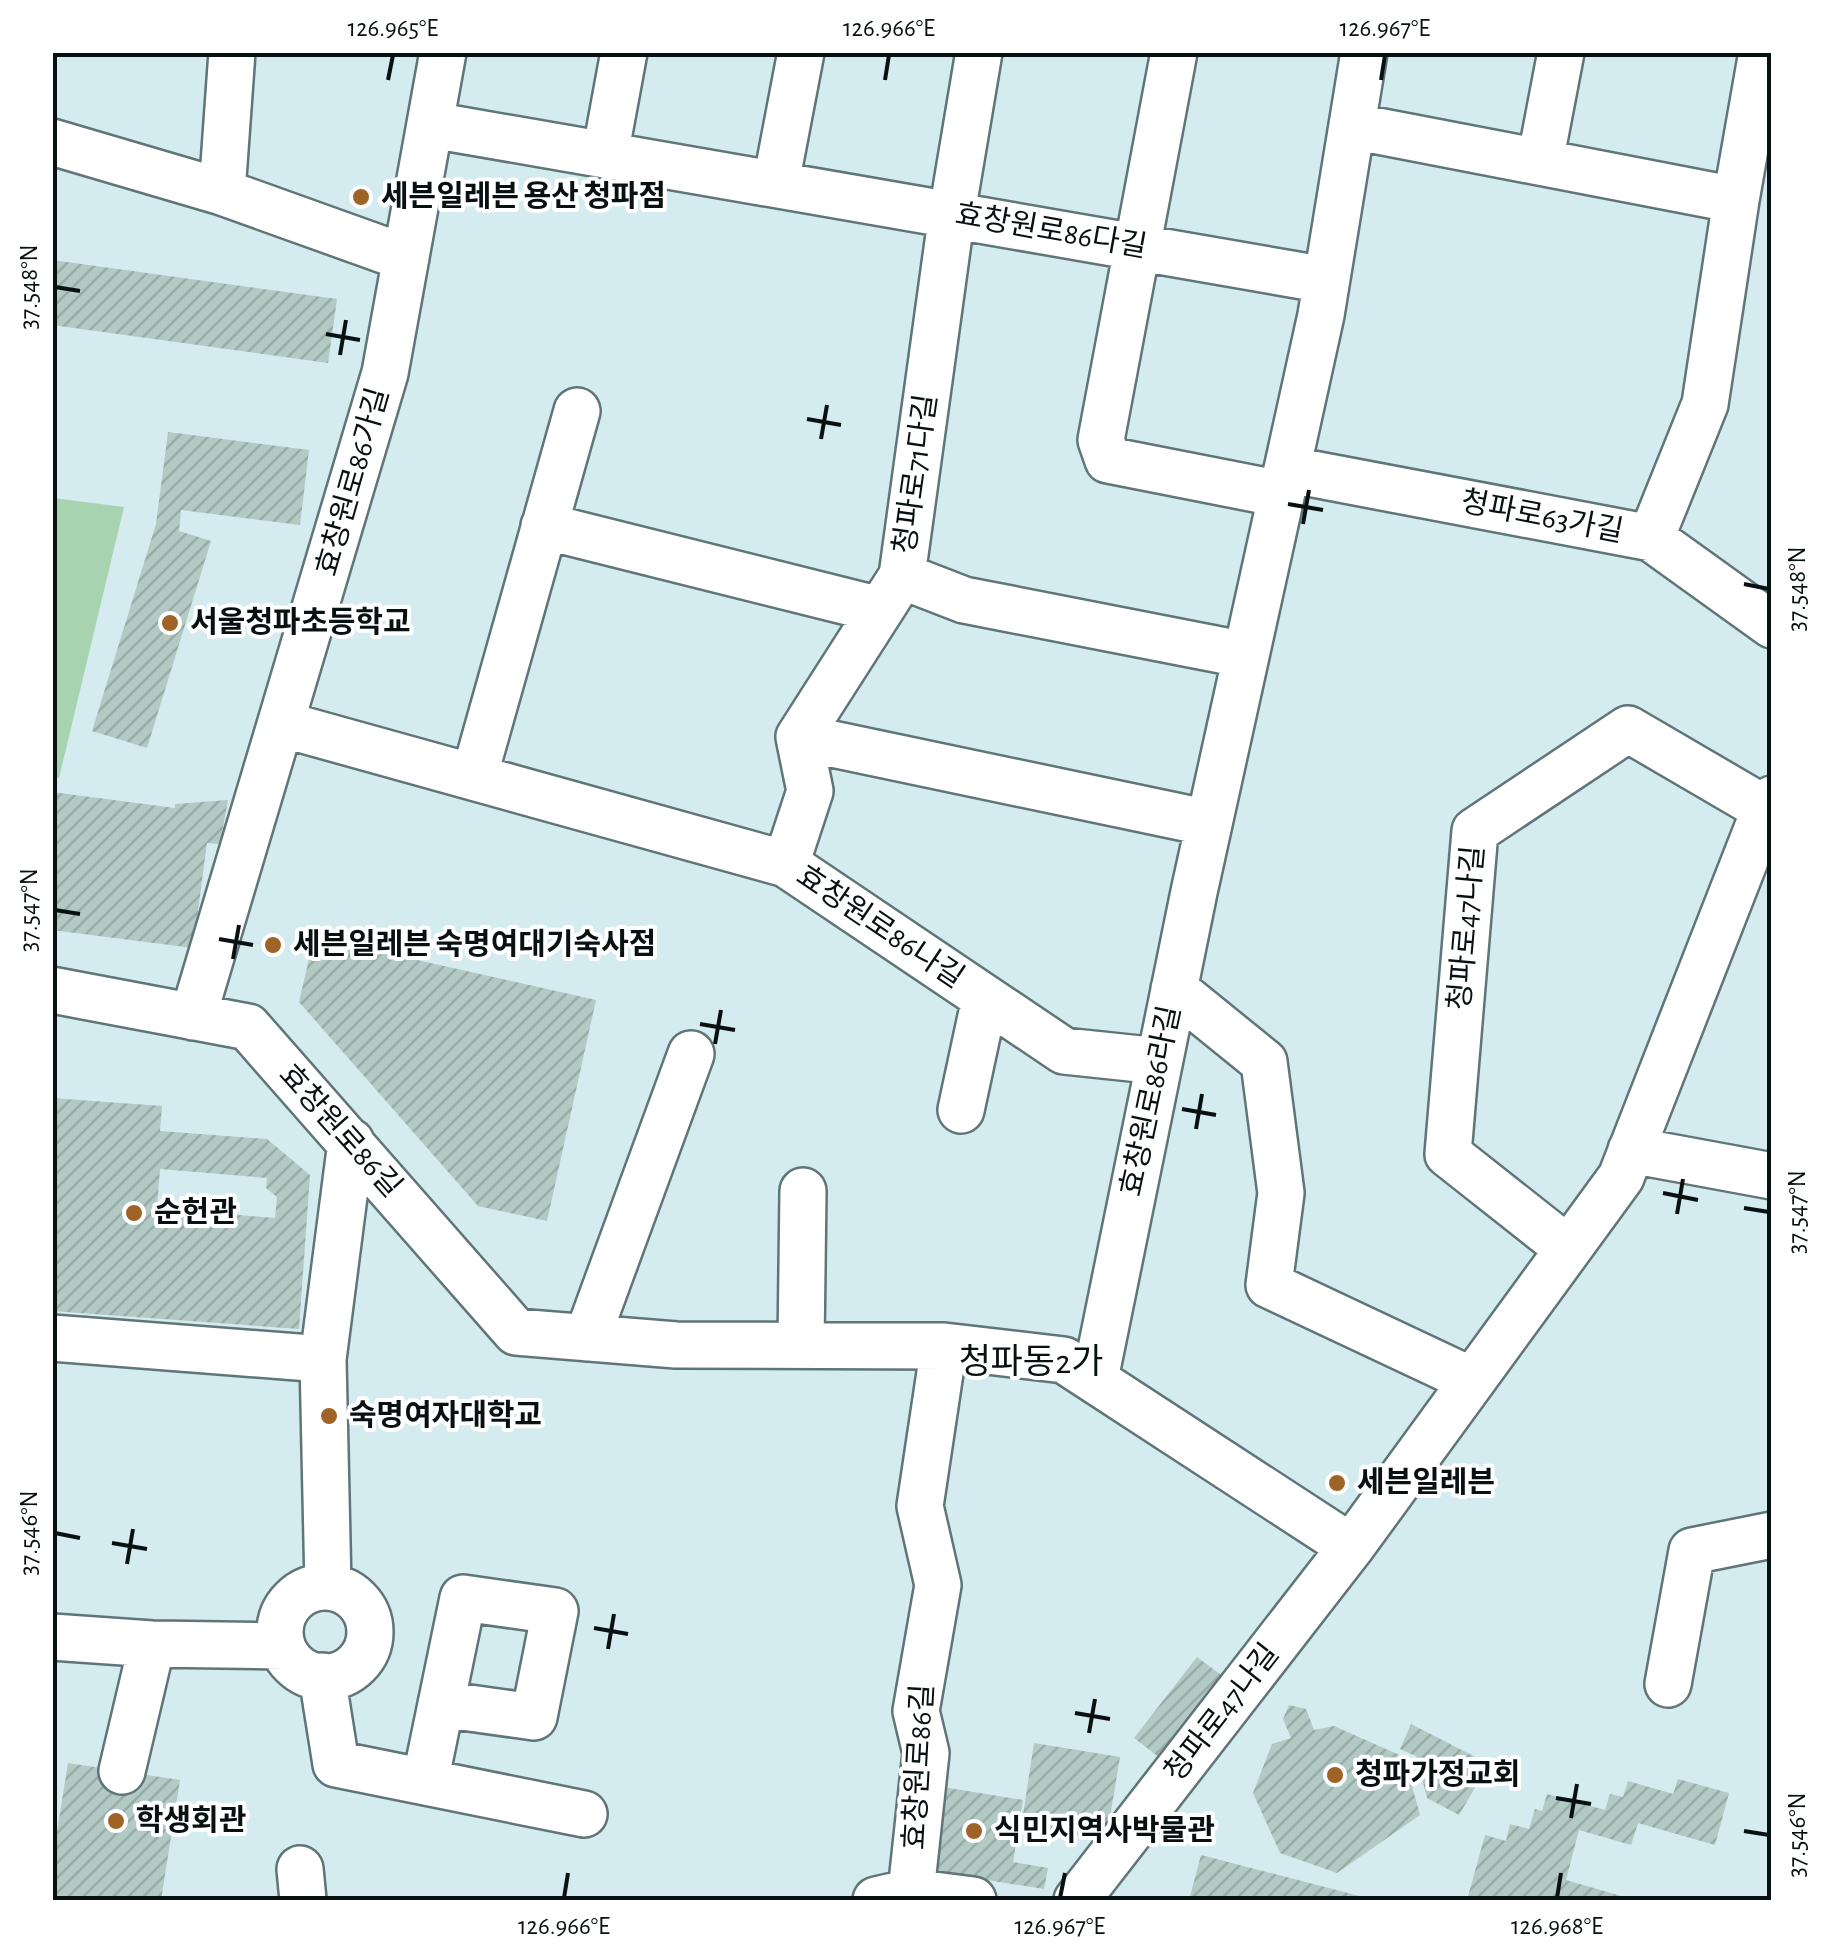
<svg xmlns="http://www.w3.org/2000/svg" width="1824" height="1953" font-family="'Alegreya Sans','Noto Sans KR',sans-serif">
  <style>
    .pitch { fill: #a8d3b0 }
    .building { fill: url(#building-hatch); fill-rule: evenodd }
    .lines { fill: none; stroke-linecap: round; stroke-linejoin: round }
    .minor-casing { stroke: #607578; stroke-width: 50 }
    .minor { stroke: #fff; stroke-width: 45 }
    .ticks { fill: none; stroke: #081012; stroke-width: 4 }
    .poi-dot { fill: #a06327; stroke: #fff; stroke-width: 4 }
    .labels { text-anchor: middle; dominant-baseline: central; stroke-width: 8; stroke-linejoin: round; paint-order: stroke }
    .poi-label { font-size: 30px; font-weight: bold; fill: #081012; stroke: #fff; text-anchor: start }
    .street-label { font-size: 30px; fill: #081012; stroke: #fff }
    .quarter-label { font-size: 35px; fill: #081012; stroke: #fff }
    .neatline { fill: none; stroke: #081012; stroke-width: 4 }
    .ticks-label { font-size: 25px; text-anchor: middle; fill: #081012 }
  </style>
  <defs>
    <pattern id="building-hatch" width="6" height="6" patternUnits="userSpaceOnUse" patternTransform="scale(2.5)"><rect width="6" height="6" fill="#b3c9c4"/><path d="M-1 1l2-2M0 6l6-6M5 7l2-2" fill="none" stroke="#98aca7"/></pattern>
  </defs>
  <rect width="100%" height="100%" fill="#d4ebef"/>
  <path class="pitch" d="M53,498L124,507L59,778L52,777Z"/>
  <path class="building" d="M52,260L337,299L328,363L52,325Z
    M168,432L309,450L300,525L181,510L179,531L211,541L147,748L92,731L156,524Z
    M52,792L175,808V804L228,800L220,844L207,843L193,948L52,930Z
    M314,937L596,1000L547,1221L478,1206L299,1002Z
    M52,1098L162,1106L160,1131L267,1139L310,1175L299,1329L52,1311ZM160,1169L267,1178L266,1188L277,1197L275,1218L157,1208Z
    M1197,1657L1232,1683L1169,1765L1134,1738Z
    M1289,1705L1306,1709L1314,1730L1334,1726L1404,1757L1420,1815L1337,1873L1280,1853L1253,1793L1272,1744L1291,1738L1283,1719Z
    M1411,1724L1489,1764L1459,1815L1427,1798L1416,1756L1400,1749Z
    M1034,1743L1120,1757L1106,1841L1021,1828Z
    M68,1763L180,1780L161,1900H52V1863Z
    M1678,1779L1729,1793L1715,1845L1638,1823L1631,1845L1579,1830L1566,1880L1635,1900H1467L1485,1835L1506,1841L1510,1824L1529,1829L1535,1809L1542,1811L1547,1794L1605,1810L1610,1794L1623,1797L1628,1781L1673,1794Z
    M937,1786L1023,1800L1013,1862L1048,1868L1044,1889L923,1870Z
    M1201,1855L1371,1899V1900H1189Z"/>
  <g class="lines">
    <defs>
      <path id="minor" d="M1174,52L1101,440L1108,460L1281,494
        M432,125L1326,280
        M1352,126L1736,200L1762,52
        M52,142L222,192L406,258
        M605,155L624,52
        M1540,162L1561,52
        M776,183L801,52
        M222,192L232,52
        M1287,469L1651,538L1772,625
        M544,526L880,610
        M1651,538L1705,404L1736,200
        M902,576L964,600L1246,655
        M282,724L786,864L1064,1051L1159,1061
        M799,737L1209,823
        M474,777L577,411
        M786,864L810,791L799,737L902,576L952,213L979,52
        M1174,989L1264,1062L1281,1193L1269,1285L1471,1380
        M52,990L248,1027L516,1332L676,1345L944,1346L1064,1360L1351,1547
        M193,1017L385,373L443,52
        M961,1110L985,998
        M1631,1150L1772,1176
        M1567,1248L1448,1154L1475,831L1628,729L1765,809
        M52,1338L323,1359
        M587,1338L691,1054
        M801,1345L803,1191
        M1095,1379L1194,892L1321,315L1364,52
        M328,1587L323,1359L351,1142
        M280 1632a45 45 0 1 1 90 0a45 45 0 1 1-90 0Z
        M52,1637L152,1644L282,1646
        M322,1676L336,1764L584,1814
        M1668,1684L1692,1551L1772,1535
        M122,1771L152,1644
        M425,1782L463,1598L555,1611L534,1717L441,1704
        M300,1869L303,1900
        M911,1892L926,1753L916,1711L938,1585L920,1506L944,1346
        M876,1900L911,1892L973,1900
        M1077,1900L1351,1547L1621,1177L1765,809L1772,799"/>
    </defs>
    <use href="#minor" class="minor-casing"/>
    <use href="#minor" class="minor"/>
  </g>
  <path class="ticks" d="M388,80L393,55M885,80L889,55M1381,80L1385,55M55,287L80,291M326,334L360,340M340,355L346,320M807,419L841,425M821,439L827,405M1288,504L1323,510M1303,524L1309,490M1744,584L1769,589M55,910L80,914M219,939L253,945M233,959L239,925M700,1024L735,1030M715,1044L721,1010M1182,1109L1216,1115M1196,1129L1202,1094M1663,1193L1698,1200M1744,1208L1769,1212M1677,1214L1683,1179M55,1533L80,1538M112,1543L147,1549M127,1564L133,1529M594,1628L628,1634M608,1649L614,1614M1075,1713L1110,1719M1089,1733L1095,1699M1556,1798L1591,1804M1571,1818L1577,1784M1744,1831L1769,1835M564,1898L568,1873M1060,1898L1065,1873M1557,1898L1561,1873"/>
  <g class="poi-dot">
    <circle cx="361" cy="197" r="10"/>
    <circle cx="170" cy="623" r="10"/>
    <circle cx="273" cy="945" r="10"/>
    <circle cx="134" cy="1213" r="10"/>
    <circle cx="329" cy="1416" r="10"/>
    <circle cx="1337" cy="1483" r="10"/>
    <circle cx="1335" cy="1775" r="10"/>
    <circle cx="116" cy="1821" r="10"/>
    <circle cx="974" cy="1831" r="10"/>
  </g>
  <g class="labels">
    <g class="poi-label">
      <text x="381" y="197">세븐일레븐 용산 청파점</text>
      <text x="190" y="623">서울청파초등학교</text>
      <text x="293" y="945">세븐일레븐 숙명여대기숙사점</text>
      <text x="154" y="1213">순헌관</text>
      <text x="349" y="1416">숙명여자대학교</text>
      <text x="1357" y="1483">세븐일레븐</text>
      <text x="1355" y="1775">청파가정교회</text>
      <text x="136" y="1821">학생회관</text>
      <text x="994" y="1831">식민지역사박물관</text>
    </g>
    <g class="street-label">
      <text transform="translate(1051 231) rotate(10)">효창원로86다길</text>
      <text transform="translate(916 474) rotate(-82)">청파로71다길</text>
      <text transform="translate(353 482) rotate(-74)">효창원로86가길</text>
      <text transform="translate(1542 517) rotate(11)">청파로63가길</text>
      <text transform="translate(880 927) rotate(34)">효창원로86나길</text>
      <text transform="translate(1467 928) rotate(-85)">청파로47나길</text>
      <text transform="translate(1151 1101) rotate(-78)">효창원로86라길</text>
      <text transform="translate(340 1131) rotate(48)">효창원로86길</text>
      <text transform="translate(1222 1713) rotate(-52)">청파로47나길</text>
      <text transform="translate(919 1767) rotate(-87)">효창원로86길</text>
    </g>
    <g class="quarter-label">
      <text x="1031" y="1362">청파동2가</text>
    </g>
  </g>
  <rect width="1824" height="1953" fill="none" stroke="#ffffff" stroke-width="110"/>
  <rect x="55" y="55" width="1714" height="1843" class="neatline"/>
  <g class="ticks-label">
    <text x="393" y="36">126.965°E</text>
    <text x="889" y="36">126.966°E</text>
    <text x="1385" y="36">126.967°E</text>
    <text transform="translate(28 287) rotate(-90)" y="9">37.548°N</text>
    <text transform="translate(1796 589) rotate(-90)" y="9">37.548°N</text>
    <text transform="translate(28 910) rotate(-90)" y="9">37.547°N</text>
    <text transform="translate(1796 1212) rotate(-90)" y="9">37.547°N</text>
    <text transform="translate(28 1533) rotate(-90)" y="9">37.546°N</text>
    <text transform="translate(1796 1835) rotate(-90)" y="9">37.546°N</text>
    <text x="564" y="1934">126.966°E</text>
    <text x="1060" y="1934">126.967°E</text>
    <text x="1557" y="1934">126.968°E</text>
  </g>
</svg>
